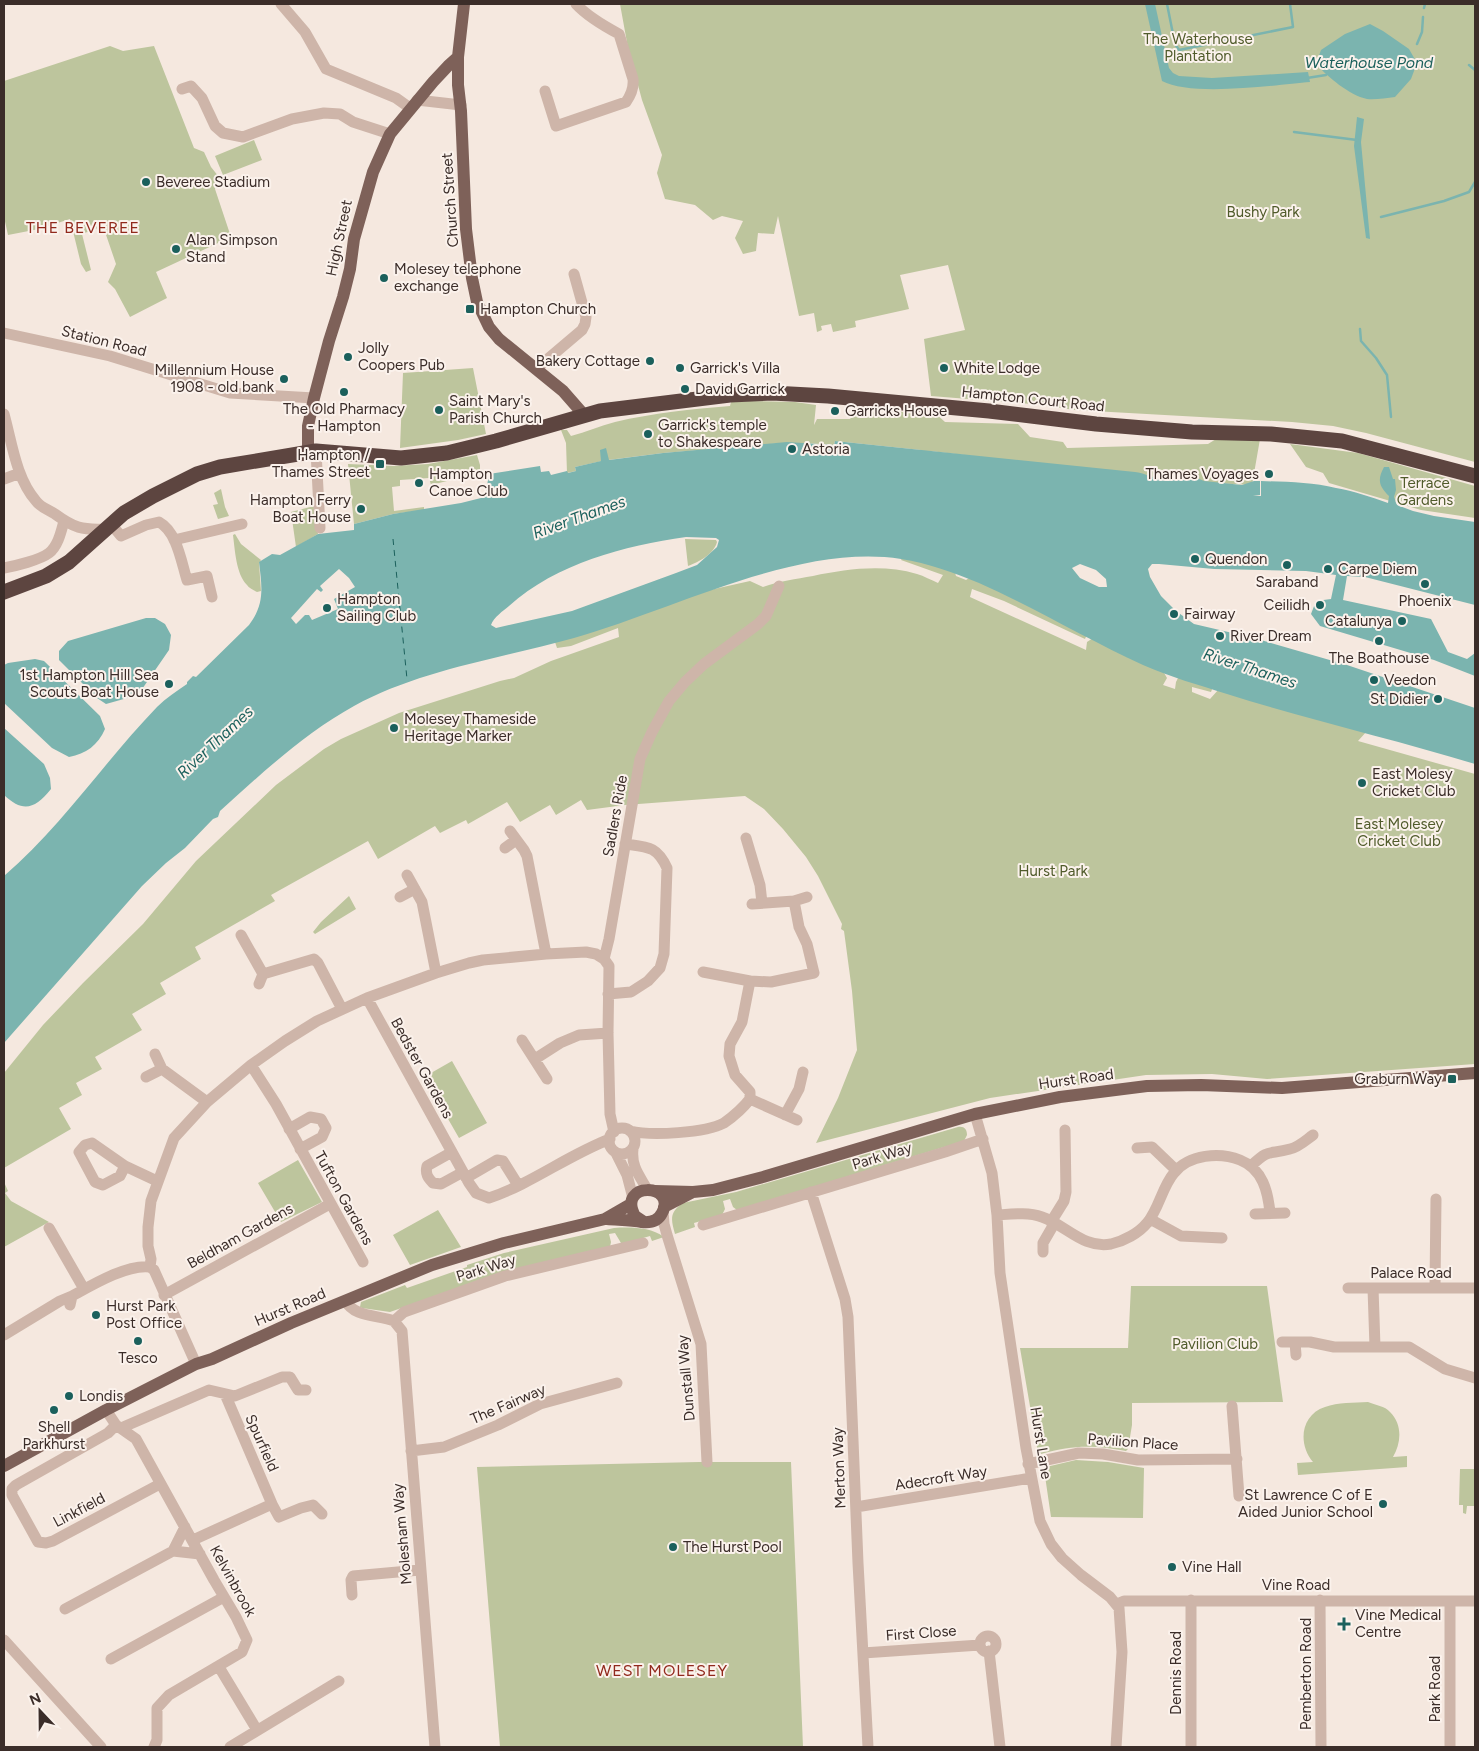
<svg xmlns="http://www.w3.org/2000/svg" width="1479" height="1751" font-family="Figtree,sans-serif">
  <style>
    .green { fill: #bdc59d }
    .water { fill: #7bb4af; fill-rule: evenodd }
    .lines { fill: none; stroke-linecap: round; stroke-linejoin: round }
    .stream { stroke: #7bb4af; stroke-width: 2.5 }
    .ferry { stroke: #1b605c; stroke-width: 1; stroke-dasharray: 6 5; stroke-linecap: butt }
    .minor { stroke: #ceb5a9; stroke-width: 11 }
    .major { stroke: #7e6159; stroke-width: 12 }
    .highway { stroke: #5d4540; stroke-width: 15 }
    .poi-dot { fill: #1b605c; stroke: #fbf2ec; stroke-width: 2 }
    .labels { text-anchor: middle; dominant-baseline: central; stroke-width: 4; stroke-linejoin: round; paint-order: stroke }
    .park-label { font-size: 15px; fill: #505b2b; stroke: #fbf2ec }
    .poi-label { font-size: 15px; fill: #3b2d29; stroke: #fbf2ec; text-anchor: start }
    .street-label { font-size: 15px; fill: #3b2d29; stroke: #fbf2ec }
    .water-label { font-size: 16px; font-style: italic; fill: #1b605c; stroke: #fbf2ec }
    .neighbourhood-label { font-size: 16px; letter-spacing: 1px; fill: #91291c; stroke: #fbf2ec }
  </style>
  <rect width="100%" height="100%" fill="#f5e8df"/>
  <path class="green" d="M620,4H1475V462L1366,433L1333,426L1292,422L1075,410L1032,404L931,396L924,339L965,330L948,265L900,275L909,309L855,321L856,327L833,332L831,324L821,326L822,330L817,332L814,313L799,316L778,216L774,234L758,233L756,251L743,254L735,238L743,221L722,216L713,220L695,205L665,199L657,173L662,155L642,100L628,48Z
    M110,46L123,51L154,46L194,148L204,152L211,167L219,177L215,189L231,237L156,272L167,298L130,317L115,289L108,282L116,264L103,226L82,234L91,270L86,272L81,264L70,219L39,229L8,235L4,217V81Z
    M254,140L262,160L223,175L215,156Z
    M473,368L486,434L458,440L400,448L403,373Z
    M749,401L795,402L816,405L814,425L817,419H850L858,409L883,413L886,410L921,414H936L945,422L1018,424L1030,437L1063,442L1067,448L1208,444L1221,436L1260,439L1252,485L1096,477L1090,468H1042V464L930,451L926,454L921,450L835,441L834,445C798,442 762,441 727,452L725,448L663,453L608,460L606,451L602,461L575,467L576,471L567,473L566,443L561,430H567L571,436C586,432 600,426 615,422C653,413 692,409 730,406L731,402Z
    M1290,444L1358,453L1475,486V518L1421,510L1329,483L1323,473L1306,467Z
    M477,455L480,465V471L475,474L431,485L429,478L400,480V486L392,487L394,511L424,507V510L393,514L354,524L348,464L393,466L428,464Z
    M221,489L225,507L229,516L218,519L213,505L218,504L214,493Z
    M314,506L318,534L296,547L291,512Z
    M235,534L241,544L261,560L259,563L261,591L257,592C253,590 249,588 247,585C236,574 235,550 233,535Z
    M685,539L716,540L717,542C714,554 699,562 688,566Z
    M905,552L953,565L956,576L966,580L982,570L1088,632L1085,639L1004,601L972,589L970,597L1086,650L1087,642L1099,634L1159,664L1167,678L1163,685L1175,689L1176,682L1181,672L1214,684L1211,692L1192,687V692L1210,699L1219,689L1367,731L1358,741L1475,774V1064L1267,1079L1212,1074L1146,1075L990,1098L816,1143L838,1098L857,1050L852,991L844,931L841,929L842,924L818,876L806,857L783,829L764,809L745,796L625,805L587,810L581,800L556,815L550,805L520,822L507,802L468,824L466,820L440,833L435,826L378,859L368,841L271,895L275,901L195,947L201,959L160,983L166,994L132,1014L142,1030L95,1057L102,1069L76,1083L82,1095L59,1108L71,1129L4,1168V1073L43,1025L83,983L143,924L196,861L276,785L324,749L341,739L399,713L500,681L514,678L551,661L619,637L618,628L571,646L557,648L554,639L692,594L750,581L763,587C779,581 796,579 813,576C847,569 883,564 917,574C924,576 931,580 938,583L943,575L901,560Z
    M349,896L356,909L315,934L313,932L321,922Z
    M452,1061L487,1123L459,1138L424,1077Z
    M958,1127C964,1126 967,1129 967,1135L964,1141L737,1210L733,1207L730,1199L723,1201L725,1209L722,1215L694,1223L695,1227L675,1234C671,1220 669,1212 683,1203L736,1192Z
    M298,1160L322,1202L281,1222L258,1183Z
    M4,1182L8,1191L5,1193L11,1201L49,1222L4,1247Z
    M438,1210L461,1247L410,1265L393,1235Z
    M614,1228C631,1227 650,1227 664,1237L652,1241L650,1236L626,1243H621L615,1233L609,1234L611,1242L610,1247L495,1275L390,1312L362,1308L360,1307L361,1302L405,1285L407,1288L467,1267V1265L504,1253Z
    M1131,1286H1267L1283,1402L1132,1403V1425L1128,1449L1126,1451C1093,1445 1073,1445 1041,1454L1038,1453L1020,1348H1128Z
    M1368,1402C1375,1405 1385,1406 1390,1412C1403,1425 1401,1443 1393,1457L1407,1456V1467L1298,1475L1297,1463L1313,1462C1298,1445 1300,1415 1325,1407C1338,1402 1354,1403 1368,1402Z
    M1076,1460L1108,1462L1144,1468L1143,1518L1051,1517L1044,1469L1046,1467Z
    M699,1462H791L803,1747H500L477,1467Z
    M1460,1469H1475V1506H1467L1466,1514L1463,1513V1505H1459Z"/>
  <path class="water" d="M1145,4H1155L1169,68L1173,73L1179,76L1212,78L1308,72L1310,82C1275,85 1191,97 1162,81Z
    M1370,24L1383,31L1409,49L1417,63L1411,79L1395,97C1386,98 1375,100 1367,99C1349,95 1328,77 1316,64L1321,50L1345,34Z
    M1357,117L1364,119L1361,142L1370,239L1366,238L1354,146Z
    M835,441L1135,472C1144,473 1152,478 1159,478C1166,478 1173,480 1180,479C1191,479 1192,475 1204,481L1242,485L1254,481H1260V495L1253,496H1261V481C1286,482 1312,482 1336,488C1354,491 1371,497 1388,503L1389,496C1379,486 1377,480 1384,467H1389L1393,479H1395L1396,490L1394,497L1397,505L1413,511L1434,516L1475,522V605L1365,577L1347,576L1343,600L1431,619L1448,652L1467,659L1475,653V676L1434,660L1320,626L1311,614L1316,601L1331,599L1336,575L1306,571L1214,569L1159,564H1152L1148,569L1150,577L1161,596L1176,611L1194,624L1254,638L1347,665L1475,708V764C1393,739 1309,720 1227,694C1199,685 1170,677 1143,665C1088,640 1035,608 979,583C954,573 928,563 901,559C798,543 673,610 574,638C502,658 419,670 354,706C305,733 262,773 220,811L218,817L213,819L185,848L166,863L142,886L4,1043V876C62,826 104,762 157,707C166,698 177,691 187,684V682L193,676L196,677L249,625C265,604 262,587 259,562L272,554L280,555L318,534L354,530V524L393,514L461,503L485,497L489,474L540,466L541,472L549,471L551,475L567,471L568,473L576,471L575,467L601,461L600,450L606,448L609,460L663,453L787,442L834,445ZM686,537L716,538L719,540L717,547L697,565L676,573L572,611L496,628L491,625C494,617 503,611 509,606C557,563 624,546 686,537ZM1080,564L1096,570L1106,579L1107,587H1099L1080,578L1072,568ZM339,569L349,578L355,587L334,599L338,609L312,620L309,615H305L296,624L291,618L317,589L321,592L323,590L320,586Z
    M146,618H155L165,624L171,635L169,650L138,695L106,704L97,698L59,660V651L68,641Z
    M35,659L44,661L100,716L105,729C98,745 86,754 69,757L52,748L4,703V665L8,663Z
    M4,728L44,764L50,778L51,789C35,809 23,813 4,795Z"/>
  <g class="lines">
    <path class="stream" d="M1167,4L1175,44L1179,50L1293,27L1290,4
      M1424,8L1425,4
      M1417,44L1422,32L1423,17
      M1469,65L1475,70
      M1307,78L1326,75
      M1294,132L1357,140
      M1381,217L1444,201L1469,192L1475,182
      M1360,329L1361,341L1376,358L1387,375L1391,417"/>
    <path class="ferry" d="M393,539L407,679"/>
    <path class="minor" d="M281,4L305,32L326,69L396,98L410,108
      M182,89L191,86L202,98L215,126L223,133L243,137L292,119L324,113L340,114L353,122L390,134
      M545,91L556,126L626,102C631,95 634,88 633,79L619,34C604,26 588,17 576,4
      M417,100L461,105
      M4,333L110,356L230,393L314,398
      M536,369L582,330L585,324L586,317L574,274
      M4,414C12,443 16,478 36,501C40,507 49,510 55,514C74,528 82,530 105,529
      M316,451L320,528
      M4,479L20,473
      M111,524L121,536L146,525L159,522C177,532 181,561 187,580L207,576L212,597
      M174,540L242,524
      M4,568C15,566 40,560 49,553C58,546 61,532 64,521
      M510,831L524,850L527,856L546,954
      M746,838L760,885L762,903
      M505,848L516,840
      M407,875L422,902L436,973
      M400,897L415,889
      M752,904L794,901L807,897
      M241,935L263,974L259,984
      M703,972L750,981L771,982L814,973L807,944L799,927L794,901
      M263,974L314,959L318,963L342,1009
      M608,994L631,992L648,981L660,968L664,954L667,868C657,846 648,847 625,844
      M367,998L469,1183L476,1193L489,1198C531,1184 568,1155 610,1139
      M522,1040L547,1079
      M155,1054L162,1069L207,1102
      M535,1059L560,1043L579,1035L608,1033
      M251,1065L276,1104L363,1262
      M146,1077L162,1069
      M750,1099L797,1120
      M975,1114L992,1173L997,1215L1000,1273L1026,1448L1040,1521L1051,1544L1062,1558L1081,1575L1110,1597L1119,1608L1122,1652L1116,1747
      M785,1115L799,1089L803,1072
      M609 1141a13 13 0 1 1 26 0a13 13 0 1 1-26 0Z
      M289,1129L310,1117L321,1119L326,1128L322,1137L300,1149
      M630,1131C651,1136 706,1133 724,1123C734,1116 743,1108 750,1099V1092L735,1075L729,1056L730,1044L742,1022L750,981
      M614,1132L610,1114L608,1033L609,966L604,959L609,939L636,782L640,759L652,732L669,701L685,682L704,664L758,624L766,616L779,586
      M1137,1148L1152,1147L1176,1170
      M633,1149C631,1166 639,1175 647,1189
      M452,1152L427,1166C425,1174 428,1178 433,1183L441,1184L463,1172
      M616,1153L627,1175L633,1198
      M125,1166L120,1176L103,1185L95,1182L79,1152L85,1145L92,1143L125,1166L157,1181
      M1251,1166C1270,1148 1268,1155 1290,1149C1299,1147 1306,1140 1313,1135
      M466,1178L497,1160L503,1161L518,1185
      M811,1192L845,1299L848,1317L858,1563L868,1747
      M663,1211L664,1224L667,1235L701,1344L707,1462
      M1255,1214L1285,1213
      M997,1215C1012,1214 1028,1212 1042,1217C1066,1225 1083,1249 1111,1244C1124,1241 1139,1233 1147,1223C1159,1209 1162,1187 1174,1173C1189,1154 1220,1152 1240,1160C1263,1169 1268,1192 1270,1213
      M1150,1219L1181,1236L1222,1238
      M1051,1222L1064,1201L1066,1192L1065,1130
      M703,1225L945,1152L983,1139
      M49,1228L84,1289
      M1043,1252V1243L1054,1224
      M1348,1288H1475
      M1373,1288L1375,1347
      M1435,1288L1436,1199
      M164,1295L330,1204
      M346,1301C353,1317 379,1315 394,1321L402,1331L435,1747
      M70,1305L72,1296C92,1285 127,1264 150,1267
      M394,1321L404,1312L505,1276L643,1243
      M4,1335L60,1301L72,1296
      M1282,1342H1310L1334,1347H1409L1445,1369L1475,1378
      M1295,1342L1296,1355
      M196,1364L154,1270L150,1267L151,1259L148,1246V1227L151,1201L174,1138L207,1102L251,1065L285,1041L317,1021L367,998L436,973L469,963L483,960L546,954L586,952L596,954L604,959
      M1232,1406L1239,1496
      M106,1410L116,1425L136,1439L214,1580L236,1617L247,1640L242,1652L169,1695L157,1708V1740L154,1747
      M116,1425L108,1433L16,1485L12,1489V1495L38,1542L46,1543L53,1541L160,1484
      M121,1428L209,1390L235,1396L282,1377H290L298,1390H306
      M411,1451L444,1447L498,1425L540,1404L617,1383
      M1028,1464L1079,1453L1103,1454L1138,1460L1237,1459
      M272,1504L279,1517L301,1508L313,1505L322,1514
      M856,1507L1031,1478
      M193,1540L272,1504L225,1394
      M173,1551L200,1554
      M352,1595L351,1580L353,1576L420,1570
      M1320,1600L1321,1747
      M1450,1601V1747
      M1117,1604L1124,1601H1475
      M65,1609L173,1551L185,1527
      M980 1644a8 8 0 1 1 16 0a8 8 0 1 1-16 0Z
      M4,1640L101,1747
      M989,1651L1000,1747
      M863,1653L980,1645
      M111,1659L224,1597
      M219,1667L257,1730
      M230,1747L339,1681
      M1191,1747V1600"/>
    <path class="major" d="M464,4L458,57V85L461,111L466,229L472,278L477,302L489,327L499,339L563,391L584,415
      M308,452V426L314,398L329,341L343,297L350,269L354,239L373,172L390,134L433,82L448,66L458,57
      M655,1191L693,1192L713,1190L763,1177L975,1114L1060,1097L1147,1086L1201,1085L1282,1088L1475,1073
      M664,1207L693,1192
      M607,1219C619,1220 631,1220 642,1222C651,1223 658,1221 662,1213C678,1183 616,1181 635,1216L644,1222
      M4,1466L106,1410L196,1364L212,1359L291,1323L432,1265L504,1243L605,1219L631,1204"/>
    <path class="highway" d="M4,592L46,576L69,562L124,513L153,496L197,474L220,467L316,451L401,458L447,453L496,441L600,411L730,395L772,393L828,396L989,411L1096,424L1192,432L1271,434L1342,441L1475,476"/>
  </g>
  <g class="poi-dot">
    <circle cx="146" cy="182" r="5"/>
    <circle cx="176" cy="249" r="5"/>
    <circle cx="384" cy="278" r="5"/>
    <rect x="465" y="304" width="10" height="10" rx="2.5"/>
    <circle cx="348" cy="357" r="5"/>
    <circle cx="650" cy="361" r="5"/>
    <circle cx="680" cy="368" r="5"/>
    <circle cx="944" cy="368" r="5"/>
    <circle cx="284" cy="379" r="5"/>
    <circle cx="685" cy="389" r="5"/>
    <circle cx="344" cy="392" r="5"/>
    <circle cx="439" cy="410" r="5"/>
    <circle cx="835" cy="411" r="5"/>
    <circle cx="648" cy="434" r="5"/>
    <circle cx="792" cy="449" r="5"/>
    <rect x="375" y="459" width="10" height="10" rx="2.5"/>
    <circle cx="1269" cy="474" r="5"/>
    <circle cx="419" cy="483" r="5"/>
    <circle cx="361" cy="509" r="5"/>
    <circle cx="1195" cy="559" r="5"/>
    <circle cx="1287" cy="565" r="5"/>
    <circle cx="1328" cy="569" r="5"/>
    <circle cx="1425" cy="584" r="5"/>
    <circle cx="1320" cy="605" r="5"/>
    <circle cx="327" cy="608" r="5"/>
    <circle cx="1174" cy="614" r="5"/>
    <circle cx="1402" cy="621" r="5"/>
    <circle cx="1220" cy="636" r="5"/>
    <circle cx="1379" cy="641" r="5"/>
    <circle cx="1374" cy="680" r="5"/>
    <circle cx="169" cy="684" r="5"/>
    <circle cx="1438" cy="699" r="5"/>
    <circle cx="394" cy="728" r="5"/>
    <circle cx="1362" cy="783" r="5"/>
    <rect x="1447" y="1074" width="10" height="10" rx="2.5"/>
    <circle cx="96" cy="1315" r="5"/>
    <circle cx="138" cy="1341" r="5"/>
    <circle cx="69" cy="1396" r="5"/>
    <circle cx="54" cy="1410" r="5"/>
    <circle cx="1383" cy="1504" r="5"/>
    <circle cx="673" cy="1547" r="5"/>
    <circle cx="1172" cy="1567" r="5"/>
    <path d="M1341.5 1616.5h5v5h5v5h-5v5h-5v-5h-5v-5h5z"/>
  </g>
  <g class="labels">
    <g class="park-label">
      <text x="1198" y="39">The Waterhouse<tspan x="1198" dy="17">Plantation</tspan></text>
      <text x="1263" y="212">Bushy Park</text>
      <text x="1425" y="483">Terrace<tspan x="1425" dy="17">Gardens</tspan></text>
      <text x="1399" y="824">East Molesey<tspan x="1399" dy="17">Cricket Club</tspan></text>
      <text x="1053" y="871">Hurst Park</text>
      <text x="1215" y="1344">Pavilion Club</text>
    </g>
    <g class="poi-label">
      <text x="156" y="182">Beveree Stadium</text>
      <text x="186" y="240">Alan Simpson<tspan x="186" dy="17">Stand</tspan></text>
      <text x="394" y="269">Molesey telephone<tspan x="394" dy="17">exchange</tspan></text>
      <text x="480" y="309">Hampton Church</text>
      <text x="358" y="348">Jolly<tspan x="358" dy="17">Coopers Pub</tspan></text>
      <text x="640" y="361" text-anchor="end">Bakery Cottage</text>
      <text x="690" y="368">Garrick's Villa</text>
      <text x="954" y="368">White Lodge</text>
      <text x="274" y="370" text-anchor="end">Millennium House<tspan x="274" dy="17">1908 - old bank</tspan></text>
      <text x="695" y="389">David Garrick</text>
      <text x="449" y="401">Saint Mary's<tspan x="449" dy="17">Parish Church</tspan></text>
      <text x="344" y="409" text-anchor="middle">The Old Pharmacy<tspan x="344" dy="17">- Hampton</tspan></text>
      <text x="845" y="411">Garricks House</text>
      <text x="658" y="425">Garrick's temple<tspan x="658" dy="17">to Shakespeare</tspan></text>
      <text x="802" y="449">Astoria</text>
      <text x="370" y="455" text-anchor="end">Hampton /<tspan x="370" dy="17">Thames Street</tspan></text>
      <text x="429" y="474">Hampton<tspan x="429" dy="17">Canoe Club</tspan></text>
      <text x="1259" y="474" text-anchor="end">Thames Voyages</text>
      <text x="351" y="500" text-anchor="end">Hampton Ferry<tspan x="351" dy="17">Boat House</tspan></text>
      <text x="1205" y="559">Quendon</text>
      <text x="1338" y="569">Carpe Diem</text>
      <text x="1287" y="582" text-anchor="middle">Saraband</text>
      <text x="337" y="599">Hampton<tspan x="337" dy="17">Sailing Club</tspan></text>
      <text x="1425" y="601" text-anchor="middle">Phoenix</text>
      <text x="1310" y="605" text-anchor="end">Ceilidh</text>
      <text x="1184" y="614">Fairway</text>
      <text x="1392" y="621" text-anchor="end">Catalunya</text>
      <text x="1230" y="636">River Dream</text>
      <text x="1379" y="658" text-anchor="middle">The Boathouse</text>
      <text x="159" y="675" text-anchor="end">1st Hampton Hill Sea<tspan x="159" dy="17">Scouts Boat House</tspan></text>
      <text x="1384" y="680">Veedon</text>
      <text x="1428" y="699" text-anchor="end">St Didier</text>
      <text x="404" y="719">Molesey Thameside<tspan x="404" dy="17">Heritage Marker</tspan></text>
      <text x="1372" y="774">East Molesy<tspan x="1372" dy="17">Cricket Club</tspan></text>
      <text x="1442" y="1079" text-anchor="end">Graburn Way</text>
      <text x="106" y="1306">Hurst Park<tspan x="106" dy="17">Post Office</tspan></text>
      <text x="138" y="1358" text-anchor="middle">Tesco</text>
      <text x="79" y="1396">Londis</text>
      <text x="54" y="1427" text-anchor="middle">Shell<tspan x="54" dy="17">Parkhurst</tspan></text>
      <text x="1373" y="1495" text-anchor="end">St Lawrence C of E<tspan x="1373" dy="17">Aided Junior School</tspan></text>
      <text x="683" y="1547">The Hurst Pool</text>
      <text x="1182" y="1567">Vine Hall</text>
      <text x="1355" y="1615">Vine Medical<tspan x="1355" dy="17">Centre</tspan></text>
    </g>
    <g class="street-label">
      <text transform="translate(450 200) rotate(-94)">Church Street</text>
      <text transform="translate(339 238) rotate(-78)">High Street</text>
      <text transform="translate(104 341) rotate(14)">Station Road</text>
      <text transform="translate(1033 399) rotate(6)">Hampton Court Road</text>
      <text transform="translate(615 816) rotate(-80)">Sadlers Ride</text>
      <text transform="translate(422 1068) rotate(61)">Bedster Gardens</text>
      <text transform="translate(1076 1079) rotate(-8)">Hurst Road</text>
      <text transform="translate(882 1156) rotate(-17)">Park Way</text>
      <text transform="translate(344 1198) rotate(61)">Tufton Gardens</text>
      <text transform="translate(240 1236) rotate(-29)">Beldham Gardens</text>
      <text transform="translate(486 1268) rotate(-17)">Park Way</text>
      <text x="1411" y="1273">Palace Road</text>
      <text transform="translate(290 1307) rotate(-23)">Hurst Road</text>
      <text transform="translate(686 1378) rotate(-95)">Dunstall Way</text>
      <text transform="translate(508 1404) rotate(-23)">The Fairway</text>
      <text transform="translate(1133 1442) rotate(4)">Pavilion Place</text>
      <text transform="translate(262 1443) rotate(66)">Spurfield</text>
      <text transform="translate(1041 1443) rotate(81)">Hurst Lane</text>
      <text transform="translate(839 1468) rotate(-92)">Merton Way</text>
      <text transform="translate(941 1478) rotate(-9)">Adecroft Way</text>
      <text transform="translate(79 1510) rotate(-28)">Linkfield</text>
      <text transform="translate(402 1534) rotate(-95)">Molesham Way</text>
      <text transform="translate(233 1581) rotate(61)">Kelvinbrook</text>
      <text x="1296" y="1585">Vine Road</text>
      <text transform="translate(921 1633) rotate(-4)">First Close</text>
      <text transform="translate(1176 1673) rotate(-90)">Dennis Road</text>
      <text transform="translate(1306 1674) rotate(-90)">Pemberton Road</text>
      <text transform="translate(1435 1689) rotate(-90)">Park Road</text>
    </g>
    <g class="water-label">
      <text x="1369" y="62">Waterhouse Pond</text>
      <text transform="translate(579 517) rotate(-20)">River Thames</text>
      <text transform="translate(1250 668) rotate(18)">River Thames</text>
      <text transform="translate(215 742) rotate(-43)">River Thames</text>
    </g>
    <g class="neighbourhood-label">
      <text x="83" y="227">THE BEVEREE</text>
      <text x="662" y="1670">WEST MOLESEY</text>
    </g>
  </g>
  <rect width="1479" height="1751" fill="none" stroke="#3b2d29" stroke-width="10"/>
  <g transform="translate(40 1711) rotate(338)" stroke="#fbf2ec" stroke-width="4" paint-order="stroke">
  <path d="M0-4L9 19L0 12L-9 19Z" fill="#3b2d29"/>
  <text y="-8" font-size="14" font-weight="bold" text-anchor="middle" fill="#3b2d29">N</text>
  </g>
</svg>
